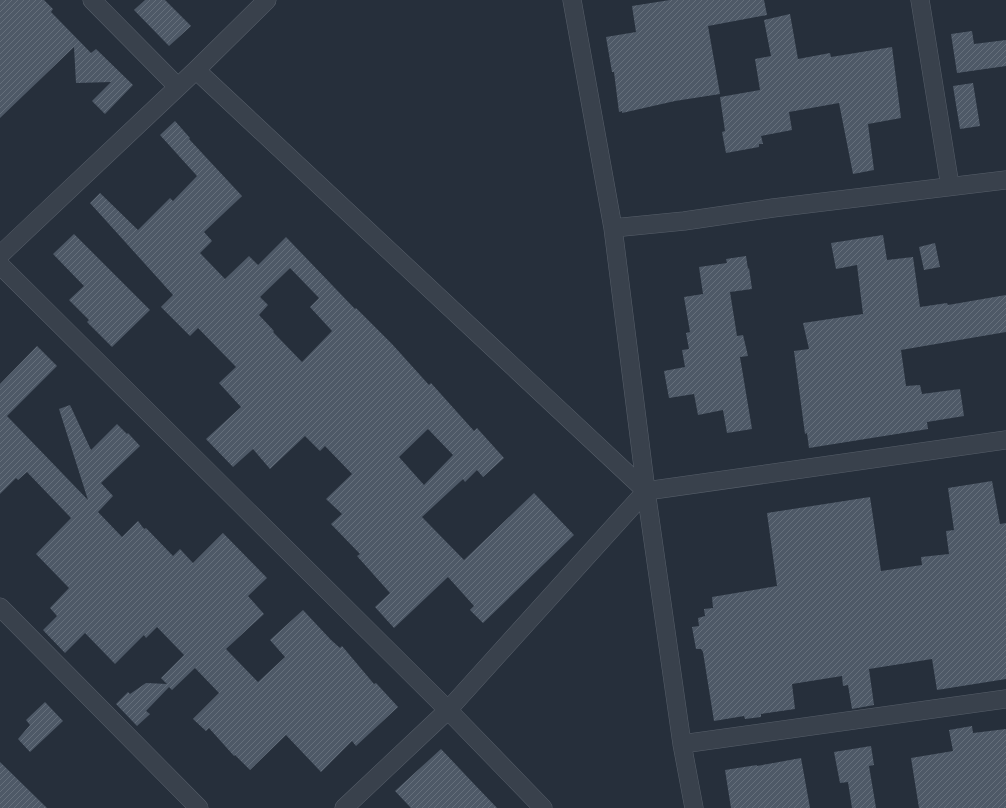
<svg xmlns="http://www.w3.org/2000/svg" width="1006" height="808" font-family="Manrope,sans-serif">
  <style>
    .building { fill: url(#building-hatch); fill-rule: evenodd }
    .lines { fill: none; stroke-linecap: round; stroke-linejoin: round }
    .street-casing { stroke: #575f6a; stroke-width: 19 }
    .street { stroke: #39414c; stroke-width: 18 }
  </style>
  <defs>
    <pattern id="building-hatch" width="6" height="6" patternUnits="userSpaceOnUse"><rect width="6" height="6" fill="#4e5967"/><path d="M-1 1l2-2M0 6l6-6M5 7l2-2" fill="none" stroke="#656f7b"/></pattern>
  </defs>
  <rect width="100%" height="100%" fill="#262f3b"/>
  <path class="building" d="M0,0H44L53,9L51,12L91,53L96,49L133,85L105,114L92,101L111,82L76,83L74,47L0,118Z
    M145,0H165L191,26L169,46L134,10Z
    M670,0H764L767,15L708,26L720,94L675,101L622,113V111L619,112L614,72H612L606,37L636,32L632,6Z
    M790,14L798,59L830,53L831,57L892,47L901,118L868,124L874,170L853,174L839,103L789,112L792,130L761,136L763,144H759V147L726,153L722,132L725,131L720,97L760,90L755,59L771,56L764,20Z
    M972,31L974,44L1006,40V66L957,73L951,34Z
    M973,83L980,126L960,129L953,86Z
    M175,121L190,138L189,139L242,196L204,232L212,241L200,253L225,279L249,256L258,265L286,237L355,309L356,308L392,344L429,385L431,383L474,431L477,428L504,458L483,477L477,470L465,482L463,479L422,517L464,560L534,493L574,535L483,623L470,610L474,606L448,577L394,628L375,607L390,593L357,556L360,554L331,524L342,514L326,499L352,474L325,446L320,451L305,436L270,469L253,449L233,467L206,439L241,407L219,383L236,367L198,328L190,336L161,307L173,295L90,203L100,193L138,230L170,198L173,201L197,176L160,135ZM290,268L319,298L310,307L332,331L302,362L273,332L274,331L259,315L268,305L260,297ZM428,429L453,455L424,485L399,457Z
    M74,234L150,310L112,347L87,322L89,320L69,300L84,286L53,254Z
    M883,235L887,260L913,257L920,307L947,303L948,305L1006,295V332L901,350L906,386L920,385L922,394L960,389L964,416L927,422L928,429L809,448L807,433L805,434L794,351L809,349L803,323L863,314L857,265L836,269L831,243Z
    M935,243L940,267L924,270L919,247Z
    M746,256L748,269L749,268L752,289L730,292L737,336L743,335L748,356L740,357L752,429L727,433L723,410L698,415L694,394L669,398L664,371L685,367L682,350L689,349L686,333L690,332L684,297L703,294L699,267L727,263L726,259Z
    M37,346L57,366L7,416L88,500L59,409L70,405L91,450L117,424L127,434L128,433L140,446L101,483L113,496L98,512L122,537L138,521L144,529L146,528L173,556L180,549L193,563L223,533L267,578L248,596L264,614L226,649L258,682L285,657L270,640L303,610L331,640L340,648L342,646L374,684L376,683L398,707L356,746L352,741L321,772L286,735L250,770L235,755L234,756L209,728L206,731L193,719L219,693L195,668L172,690L169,687L146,711L150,714L137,726L116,704L128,692L130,694L146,683L167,684L161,678L184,655L157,627L146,638L144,635L115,664L85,633L65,653L43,630L57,616L50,608L69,588L36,554L71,518L27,472L18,480L16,478L0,494V384Z
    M992,481L1000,524L1006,523V679L937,690L932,659L869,669L874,705L852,709L848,685L843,686L842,676L792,684L795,709L761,714V717L745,719L744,716L714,721L703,652L701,649H696L692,627L699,626L698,618L705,616L704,609L713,608L712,597L777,586L767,513L870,497L881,571L922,565L921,557L949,554L946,531L954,530L948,488Z
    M45,702L63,721L30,752L18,739L30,725L26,720Z
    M972,726L973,733L1006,729V808H919L911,758L953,751L949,730Z
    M871,746L874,765L869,766L876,808H852L848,782L840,783L834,752Z
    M441,749L475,785L497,808H411L395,791Z
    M801,758L810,808H731L725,770L757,765V766Z
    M0,762L47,808H0Z"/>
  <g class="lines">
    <defs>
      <path id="street" d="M92,0L178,87
        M572,0L613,228L646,491L682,744L694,808
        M920,0L950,186
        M196,70L646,491
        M613,228L684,221L773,208L1006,180
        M0,255L196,70L267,0
        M0,265L448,710L543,808
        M0,607L199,808
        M682,744L1006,699
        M344,808L448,710L646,491L1006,440"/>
    </defs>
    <use href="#street" class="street-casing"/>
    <use href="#street" class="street"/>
  </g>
</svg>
